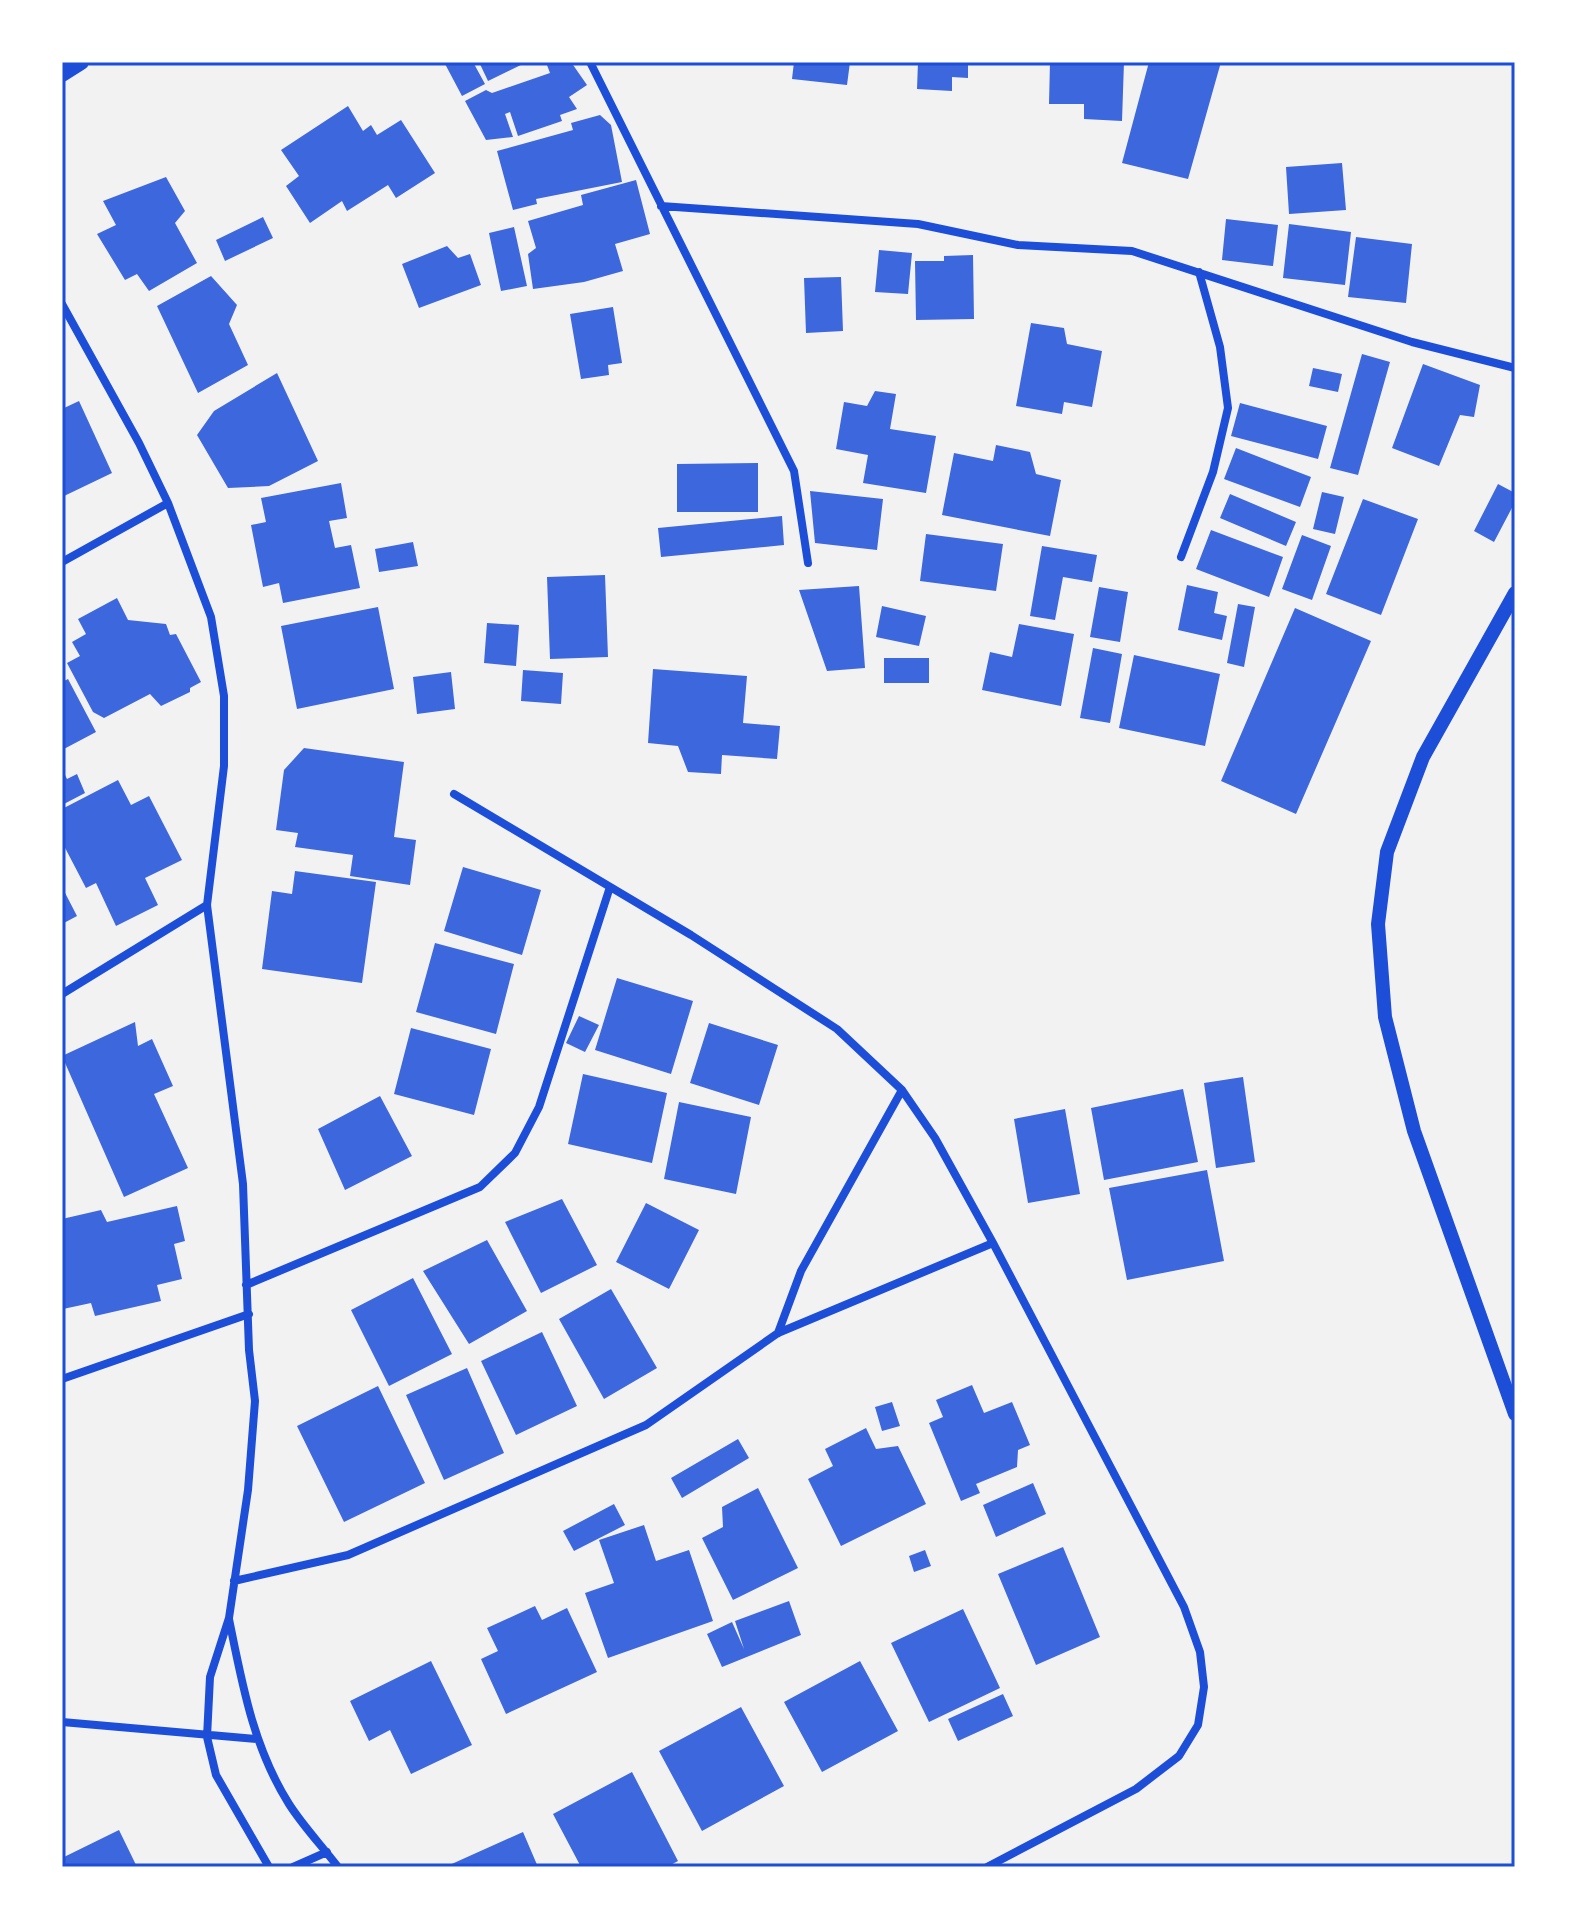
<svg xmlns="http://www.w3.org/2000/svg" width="1577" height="1929" font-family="'Fira Sans Condensed',sans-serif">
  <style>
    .building { fill: #3d67dc }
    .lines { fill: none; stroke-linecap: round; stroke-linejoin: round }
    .minor { stroke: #1d4ed8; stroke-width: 8 }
    .tertiary { stroke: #1d4ed8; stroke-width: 14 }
    .secondary { stroke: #1d4ed8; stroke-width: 16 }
    .neatline { fill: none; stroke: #1d4ed8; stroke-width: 3 }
  </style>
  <rect width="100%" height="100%" fill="#f2f2f2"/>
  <path class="building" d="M444,62H473L485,84L462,96Z
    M479,62H527L488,81Z
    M555,62H571L587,85L569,97L577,109L560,115L562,121L518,136L510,112L505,114L513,137L486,140L465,101L486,90L492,93L550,73L547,65Z
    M794,62H850L847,85L792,79Z
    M918,62H968V78L952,77V91L917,89Z
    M1050,62H1124L1122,121L1084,119V104H1049Z
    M1149,62H1221L1188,179L1122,163Z
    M348,106L363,131L371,125L377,135L401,120L435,173L396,198L388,185L347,211L342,201L310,223L286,186L299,176L281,150Z
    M600,115L611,125L622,182L536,199L537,204L513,210L497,151L573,130L571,123Z
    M1342,163L1346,210L1289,214L1286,167Z
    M166,177L185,211L175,223L197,263L149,291L137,274L125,280L97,234L116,225L103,201Z
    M636,180L650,234L615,244L623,271L584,282L533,289L528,254L536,248L528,221L583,205L581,195Z
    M263,217L273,238L225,261L216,240Z
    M1226,219L1278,225L1273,266L1222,260Z
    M1289,224L1351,232L1345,285L1283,278Z
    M514,227L527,286L501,291L489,233Z
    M1356,237L1412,244L1406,303L1348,297Z
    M447,246L458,258L470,254L481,285L419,308L402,264Z
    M879,250L912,253L908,294L875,292Z
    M973,255L974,319L916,320L915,261H944V256Z
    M211,276L237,305L229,324L248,365L198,393L157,306Z
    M841,277L843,331L806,333L804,278Z
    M613,307L622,363L608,365L609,375L581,379L570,314Z
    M1031,323L1064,328L1067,344L1102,351L1092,407L1064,402L1062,414L1016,406Z
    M1362,354L1390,362L1358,475L1330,468Z
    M1423,364L1480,385L1474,417L1460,415L1439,466L1392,448Z
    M1313,368L1342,374L1338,392L1309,386Z
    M277,373L318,461L269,486L228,488L197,435L214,411Z
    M875,391L896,394L890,429L936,436L926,493L863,483L868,455L836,449L844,402L867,406Z
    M79,401L112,473L62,497V409Z
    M1240,403L1327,426L1318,459L1231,436Z
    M996,445L1030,452L1036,474L1061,480L1050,536L942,515L954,453L993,461Z
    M1236,448L1311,477L1300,507L1224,479Z
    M758,463V512H677V464Z
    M341,483L347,518L329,521L335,548L351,545L360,588L283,603L279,583L263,587L251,525L266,522L261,498Z
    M1498,484L1515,493V502L1494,542L1474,531Z
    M810,491L883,499L877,550L815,543Z
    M1322,492L1344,497L1335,534L1313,529Z
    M1230,494L1296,522L1286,546L1220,518Z
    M1363,499L1418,519L1381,615L1326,594Z
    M782,516L784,545L661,557L658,528Z
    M1211,530L1283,557L1269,597L1196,569Z
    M926,534L1003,544L996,591L920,581Z
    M1302,535L1331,546L1312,600L1282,589Z
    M413,542L418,566L379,572L375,549Z
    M1042,546L1097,555L1092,582L1063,577L1055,620L1030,616Z
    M605,575L608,657L550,659L547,577Z
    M1187,585L1218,592L1214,613L1227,616L1222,640L1178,630Z
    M859,586L865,668L827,671L799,590Z
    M1099,587L1128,592L1120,642L1090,637Z
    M117,598L128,620L166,624L170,635L176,634L201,682L190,688V692L161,706L150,694L104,718L93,712L67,663L80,656L72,642L86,634L78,619Z
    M1238,604L1255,607L1244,667L1227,663Z
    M882,606L926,616L919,646L876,637Z
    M378,607L394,689L297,709L281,626Z
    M1295,608L1371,641L1296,814L1221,781Z
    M487,623L519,625L516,666L484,663Z
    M1019,624L1074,634L1061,706L982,690L990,652L1012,657Z
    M1093,648L1122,654L1110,723L1080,718Z
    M1134,655L1220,674L1205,746L1119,728Z
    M884,658H929V683H884Z
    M653,669L747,676L743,723L780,726L777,759L722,755L721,774L688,772L678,746L648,743Z
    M523,670L563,673L561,704L521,701Z
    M451,672L455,709L417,714L413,677Z
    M68,679L96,732L62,750V682Z
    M304,748L404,762L394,837L416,840L410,885L350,876L353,855L295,847L298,833L276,830L284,770Z
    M77,774L85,793L62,805V777L65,775L67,779Z
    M118,780L131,805L149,796L182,860L145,878L158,905L116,926L96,883L86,888L62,842V809Z
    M463,867L541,890L522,955L444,931Z
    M295,871L376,882L362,983L262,969L272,891L292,894Z
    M62,887L77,916L62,924Z
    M435,943L514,964L496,1034L416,1012Z
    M617,978L693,1001L671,1074L595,1050Z
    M579,1016L599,1025L585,1052L566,1043Z
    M135,1022L138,1046L152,1039L173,1086L154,1094L188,1168L124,1197L62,1056Z
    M709,1023L778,1045L759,1105L690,1083Z
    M411,1028L491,1049L474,1115L394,1094Z
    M583,1074L667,1093L652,1163L568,1144Z
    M1243,1077L1255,1162L1216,1168L1204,1083Z
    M1183,1089L1198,1162L1104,1180L1091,1108Z
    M380,1096L412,1156L345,1190L318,1129Z
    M679,1102L751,1117L736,1194L664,1179Z
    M1065,1109L1080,1194L1028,1203L1014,1119Z
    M1207,1170L1224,1261L1127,1280L1109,1188Z
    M562,1199L597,1265L541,1293L505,1222Z
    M646,1203L699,1230L669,1289L616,1262Z
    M177,1206L185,1241L174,1244L182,1279L157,1285L161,1301L95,1316L91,1303L63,1309L62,1219L101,1210L107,1222Z
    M487,1240L527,1311L469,1344L423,1271Z
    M413,1278L452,1354L389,1386L351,1310Z
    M611,1289L657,1368L604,1399L559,1319Z
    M542,1332L577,1406L516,1435L481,1361Z
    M467,1368L504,1453L444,1480L406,1395Z
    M972,1385L984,1413L1012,1402L1030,1445L1018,1450L1017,1467L976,1484L980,1493L961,1501L929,1423L943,1417L936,1400Z
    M378,1386L425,1483L344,1522L297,1426Z
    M892,1402L900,1426L882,1431L875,1407Z
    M866,1428L876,1449L898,1446L926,1504L841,1546L808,1479L833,1466L825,1449Z
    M738,1439L749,1458L682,1498L671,1478Z
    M1033,1483L1046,1514L996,1537L983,1505Z
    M758,1488L798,1568L733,1600L702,1538L723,1527L722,1507Z
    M614,1504L625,1525L574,1551L563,1531Z
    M644,1525L656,1561L689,1550L713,1621L608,1658L585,1593L614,1583L599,1540Z
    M1063,1547L1100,1637L1036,1665L998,1574Z
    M925,1550L931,1566L914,1572L909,1556Z
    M789,1601L801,1635L722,1667L707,1634L732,1622L744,1649L735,1621Z
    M535,1606L542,1620L567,1608L597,1672L506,1714L481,1659L498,1651L487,1628Z
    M963,1609L1000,1688L929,1722L891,1643Z
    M431,1661L472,1745L411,1774L390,1730L369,1741L350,1701Z
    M860,1661L898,1731L822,1772L784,1702Z
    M1003,1694L1013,1716L958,1741L948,1719Z
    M741,1707L784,1786L702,1831L659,1751Z
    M632,1772L678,1861L667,1867H581L553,1814Z
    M119,1830L137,1867H62V1858Z
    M523,1832L538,1867H445Z"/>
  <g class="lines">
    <path class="minor" d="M590,62L794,471L808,563
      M661,206L918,224L1018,245L1132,251L1412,342L1515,368
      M62,304L139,443L168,503L211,617L224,696V766L207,905L243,1184L249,1350L255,1401L248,1490L229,1618L210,1677L207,1737L216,1775L269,1867
      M1181,557L1213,472L1228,408L1220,347L1199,272
      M62,562L168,503
      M454,794L691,935L837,1029L902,1090L935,1138L993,1243L1184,1607L1200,1652L1204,1687L1198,1725L1179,1756L1136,1789L987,1867
      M62,994L207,905
      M246,1285L480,1187L515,1153L539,1107L610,887
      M778,1333L801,1271L902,1090
      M62,1379L249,1314
      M234,1581L348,1555L646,1425L778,1333L993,1243
      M229,1619C242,1683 253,1747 289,1804C303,1826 322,1846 338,1867
      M62,1722L257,1739
      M293,1867L327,1852"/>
    <path class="tertiary" d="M1515,593L1423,757L1387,852L1378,924L1385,1017L1414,1131L1515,1414"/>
    <path class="secondary" d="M62,74L81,62"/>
  </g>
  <rect width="1577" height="1929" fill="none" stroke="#ffffff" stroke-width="128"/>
  <rect x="64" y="64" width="1449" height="1801" class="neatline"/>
</svg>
